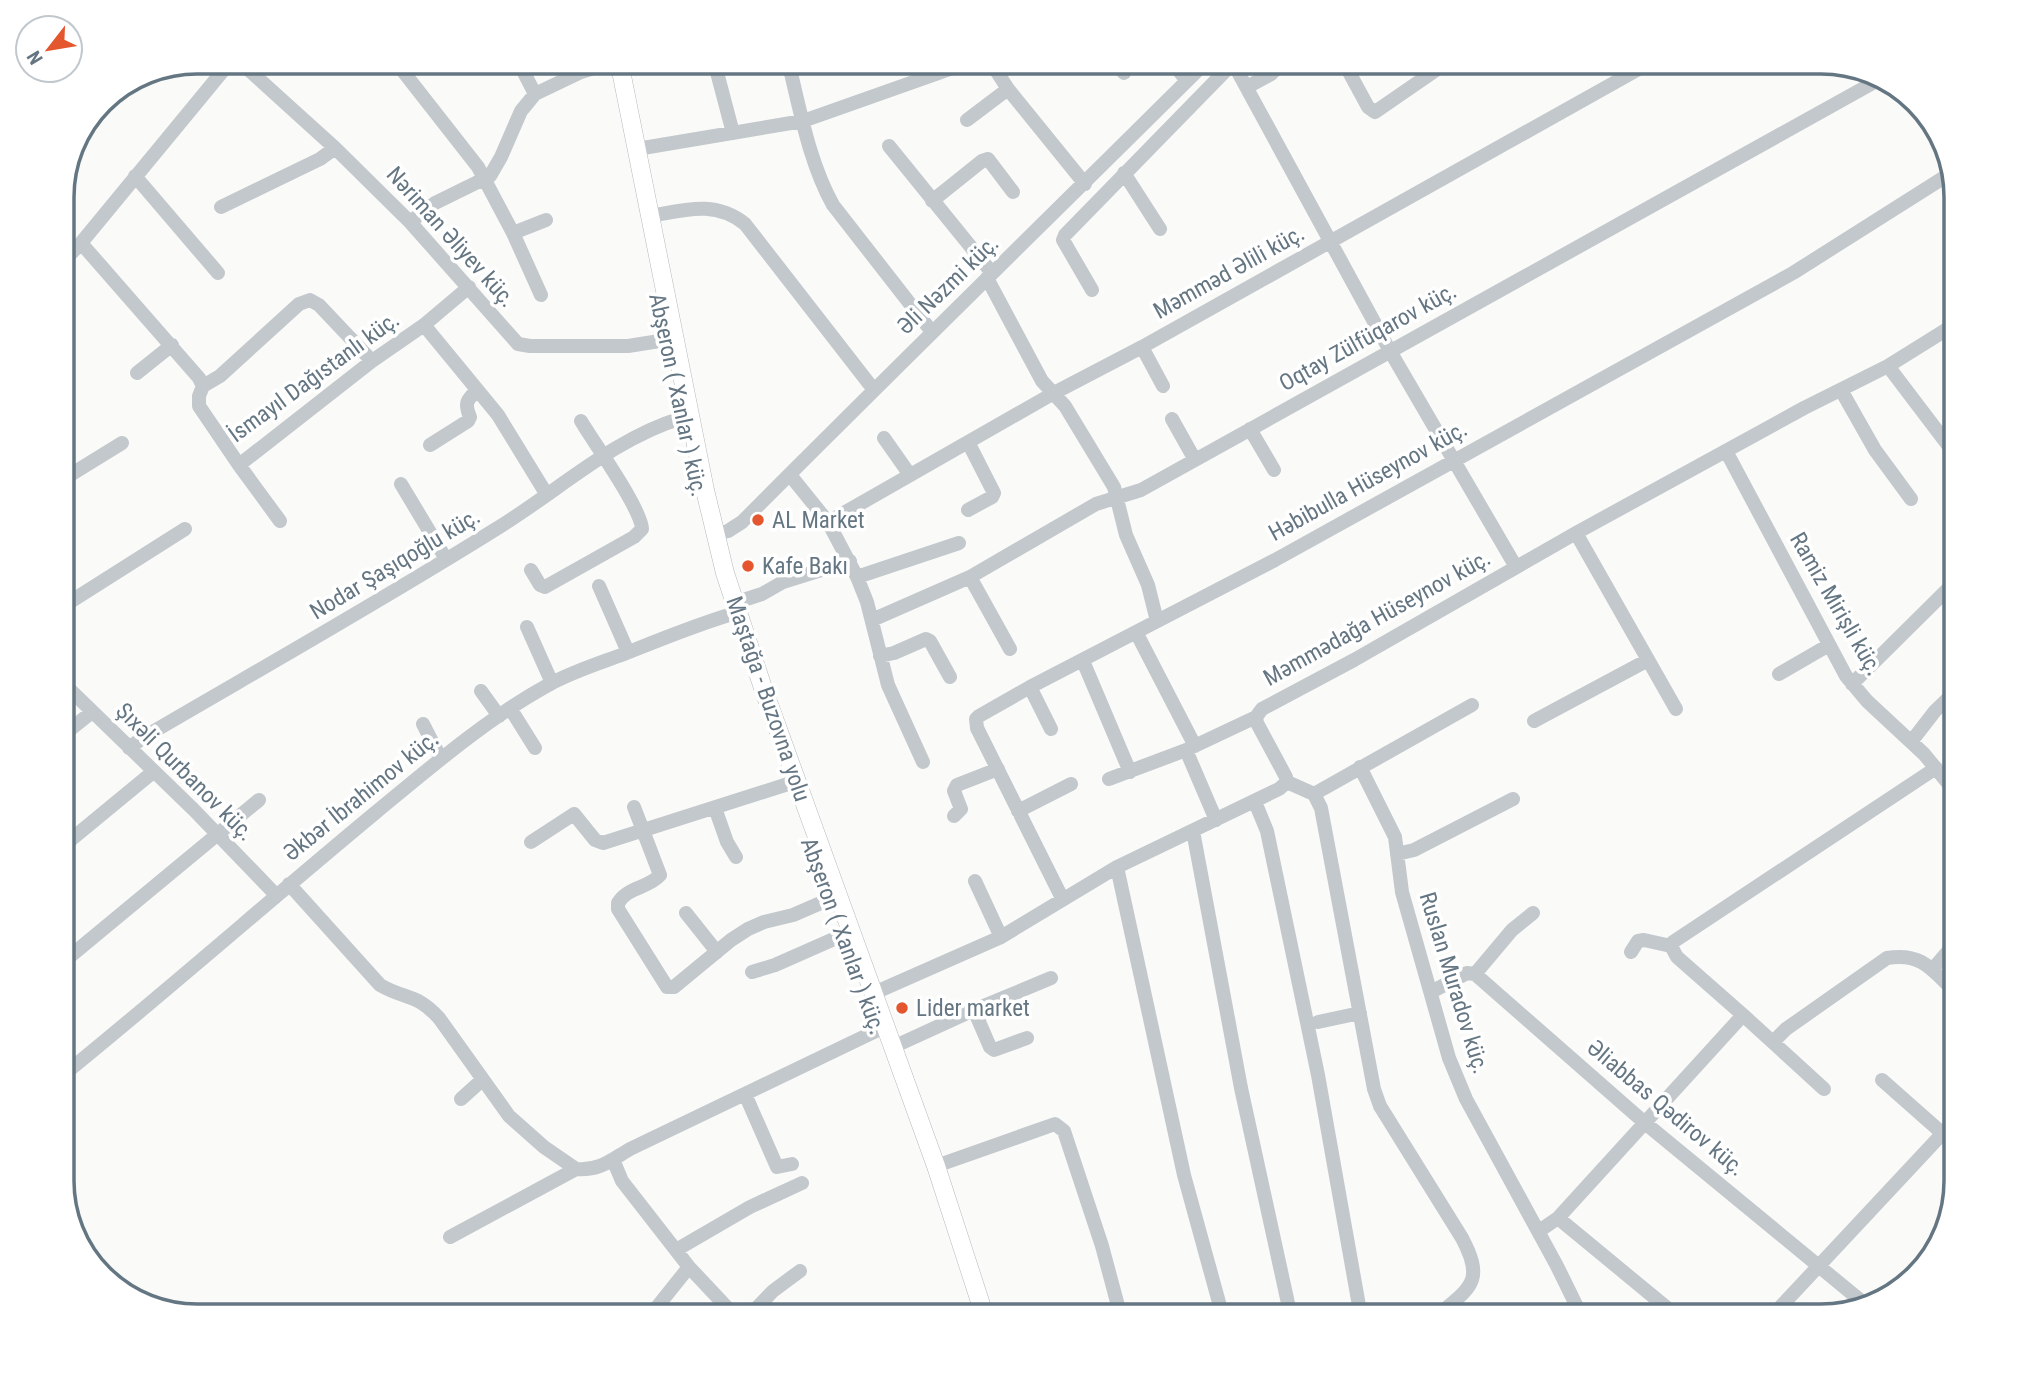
<svg xmlns="http://www.w3.org/2000/svg" width="2018" height="1378" font-family="'Roboto Condensed',sans-serif">
  <style>
    .lines { fill: none; stroke-linecap: round; stroke-linejoin: round }
    .major-casing { stroke: #b5babe; stroke-width: 19 }
    .minor { stroke: #c3c8cc; stroke-width: 14 }
    .major { stroke: #fff; stroke-width: 18 }
    .poi-dot { fill: #e4572e; stroke: #fff; stroke-width: 2.5 }
    .labels { text-anchor: middle; dominant-baseline: central; stroke-width: 7; stroke-linejoin: round; paint-order: stroke }
    .street-label { font-size: 23px; fill: #657683; stroke: #fff }
    .poi-label { font-size: 23px; fill: #657683; stroke: #fff; text-anchor: start }
    .rim { fill: none; stroke: #657683; stroke-width: 3.5 }
  </style>
  <rect width="100%" height="100%" fill="#fafaf8"/>
  <g class="lines">
    <defs>
      <path id="major" d="M619,61L705,490L725,573L763,688L936,1166L985,1317"/>
    </defs>
    <use href="#major" class="major-casing"/>
    <path class="minor" d="M239,61L335,148L410,222L518,344L530,346H628L666,340
      M395,61L478,167L513,233L541,295
      M518,61L535,94
      M714,61L733,133
      M788,61C800,109 809,162 833,205L932,332
      M990,61L1008,89L1085,184
      M1115,61L1124,73
      M1171,61L1187,81
      M1232,61L1390,351L1516,567
      M1343,61L1368,107L1375,112L1449,61
      M1247,87L1271,74L1284,61
      M967,120L1008,89
      M889,146L992,273
      M637,149L803,121L950,69L965,61
      M1124,173L1160,229
      M135,176L218,273
      M932,201L982,161L988,159L1013,192
      M221,207L320,159L335,148
      M650,216C685,210 715,200 745,224L874,390
      M410,222L435,203L490,176L501,157L521,111L535,94L581,72L610,63
      M513,233L546,220
      M81,243L199,378L203,386L199,396V406L239,465L372,361L424,325L469,287
      M62,263L81,243L231,61
      M987,278L1042,381L1065,406L1114,487L1126,535L1148,585L1157,621
      M1092,290L1063,240L1065,235L1233,63
      M424,325L498,415L547,495
      M1142,347L1163,386
      M1888,366L1951,449
      M137,373L172,345
      M203,386L220,376L299,304L310,300L319,305L372,361
      M1841,390L1875,450L1911,499
      M1172,419L1195,460
      M1250,429L1274,470
      M884,438L910,475
      M968,442L994,493L992,497L968,510
      M430,445L468,421L470,417C464,403 467,400 477,390
      M1726,451L1846,676L1867,701L1924,754L1957,794
      M239,465L280,521
      M790,475L828,522L857,577L867,602L888,685L923,762
      M62,480L122,443
      M401,484L446,559
      M828,522L1054,393L1142,347L1653,61
      M1576,533L1676,709
      M716,534L728,531L742,522C896,367 1052,215 1207,61
      M531,570L540,585L545,587L634,537L642,529C641,508 594,443 581,421
      M857,577L959,543
      M970,577L1010,649
      M599,586L628,652
      M734,603L762,594L783,582L850,561
      M62,607L185,529
      M872,620L970,577L1096,504L1141,490L1880,79
      M527,627L552,683
      M1136,632L1195,746
      M880,656L894,653L926,639L930,641L950,677
      M1083,661L1130,772
      M1779,674L1829,645
      M62,682L194,810L276,895
      M1852,684L1957,580
      M1030,687L1051,729
      M481,691L499,716
      M510,708L535,748
      M1534,721L1648,660
      M423,724L441,759
      M62,736L92,712
      M1911,742L1935,711L1957,690
      M129,748L144,737C262,668 381,601 496,529C557,492 614,438 682,418
      M1186,750L1216,820
      M1360,767L1395,837L1402,892L1449,1058L1466,1099L1557,1266L1582,1317
      M1109,779L1186,750L1256,717
      M1287,782L1314,794L1321,808L1374,1089L1380,1106L1462,1238C1486,1283 1469,1288 1436,1317
      M1314,794L1472,705
      M1255,802L1267,831L1318,1075L1361,1317
      M634,807L660,875C649,888 627,887 618,903V909L667,987H674L731,940L748,929L764,922L793,915L830,899
      M715,808L727,842L736,857
      M1018,811L1071,784
      M954,816L961,809L954,791L957,785L998,769
      M1193,831L1241,1088L1291,1317
      M531,842L574,814L595,840L603,843L788,784
      M62,847L153,772
      M1397,854L1414,850L1513,799
      M1117,867L1184,1175L1223,1317
      M975,881L1001,937
      M289,884L380,985C406,1000 416,993 439,1018L509,1116L544,1147L576,1169
      M1062,898L977,728L976,719L979,716L1030,687L1275,560L1793,273L1951,173
      M686,913L717,952
      M1631,952L1638,941L1644,940L1671,946
      M62,963L259,800
      M1932,970L1957,941
      M752,972L775,965L843,935
      M1475,974L1512,930L1533,913
      M1431,992L1467,973L1475,974L1645,1123L1866,1305
      M874,993L1001,937L1117,867L1279,789L1287,782L1286,777L1257,723L1256,717L1262,709L1354,660L1576,533L1804,408L1888,366L1957,323
      M974,1010L990,1047L994,1050L1027,1038
      M1743,1015L1824,1089
      M1318,1022L1360,1013
      M1773,1042L1786,1029L1887,958C1923,952 1933,971 1957,994
      M893,1047L974,1010L1051,978
      M62,1076C168,990 270,900 375,813C431,767 486,719 550,684C574,671 600,663 624,654C659,640 693,626 729,615
      M1882,1080L1942,1133
      M745,1094L777,1167L792,1164
      M461,1099L482,1080
      M614,1162L622,1181L689,1267L736,1317
      M936,1166L1055,1124L1064,1131L1102,1246L1121,1317
      M1558,1218L1678,1317
      M1539,1231L1558,1218L1743,1015L1677,957L1671,946L1673,942L1936,768
      M450,1237L576,1169C600,1171 611,1160 630,1149L878,1030
      M676,1250L750,1207L802,1183
      M649,1317L689,1267
      M748,1317L773,1291L800,1271
      M1771,1317L1957,1118"/>
    <use href="#major" class="major"/>
  </g>
  <g class="poi-dot">
    <circle cx="758" cy="520" r="7"/>
    <circle cx="748" cy="566" r="7"/>
    <circle cx="902" cy="1008" r="7"/>
  </g>
  <g class="labels">
    <g class="street-label">
      <text transform="translate(451 237) rotate(48)">Nəriman Əliyev küç.</text>
      <text transform="translate(1229 272) rotate(-29)">Məmməd Əlili küç.</text>
      <text transform="translate(948 285) rotate(-44)">Əli Nəzmi küç.</text>
      <text transform="translate(1368 337) rotate(-29)">Oqtay Zülfüqarov küç.</text>
      <text transform="translate(314 377) rotate(-36)">İsmayıl Dağıstanlı küç.</text>
      <text transform="translate(678 395) rotate(78)">Abşeron ( Xanlar ) küç.</text>
      <text transform="translate(1368 481) rotate(-29)">Həbibulla Hüseynov küç.</text>
      <text transform="translate(395 564) rotate(-31)">Nodar Şaşıqoğlu küç.</text>
      <text transform="translate(1836 604) rotate(60)">Ramiz Mirişli küç.</text>
      <text transform="translate(1377 618) rotate(-29)">Məmmədağa Hüseynov küç.</text>
      <text transform="translate(768 699) rotate(71)">Maştağa - Buzovna yolu</text>
      <text transform="translate(185 772) rotate(45)">Şıxəli Qurbanov küç.</text>
      <text transform="translate(361 796) rotate(-39)">Əkbər İbrahimov küç.</text>
      <text transform="translate(843 936) rotate(70)">Abşeron ( Xanlar ) küç.</text>
      <text transform="translate(1454 983) rotate(73)">Ruslan Muradov küç.</text>
      <text transform="translate(1666 1108) rotate(40)">Əliabbas Qədirov küç.</text>
    </g>
    <g class="poi-label">
      <text x="772" y="520">AL Market</text>
      <text x="762" y="566">Kafe Bakı</text>
      <text x="916" y="1008">Lider market</text>
    </g>
  </g>
  <path d="M0 0H2018V1378H0ZM197 74H1821A123 123 0 0 1 1944 197V1181A123 123 0 0 1 1821 1304H197A123 123 0 0 1 74 1181V197A123 123 0 0 1 197 74Z" fill="#fff" fill-rule="evenodd"/>
  <path class="rim" d="M197 74H1821A123 123 0 0 1 1944 197V1181A123 123 0 0 1 1821 1304H197A123 123 0 0 1 74 1181V197A123 123 0 0 1 197 74Z"/>
  <g transform="translate(49 49) rotate(239)"><circle r="33" fill="#ffffff" stroke="#c1c8cd" stroke-width="2"/>
  <path d="M0-5L12 26L0 18L-12 26Z" fill="#e4572e"/>
  <text y="-10" font-size="19" font-weight="bold" text-anchor="middle" fill="#657683">N</text>
  </g>
</svg>
